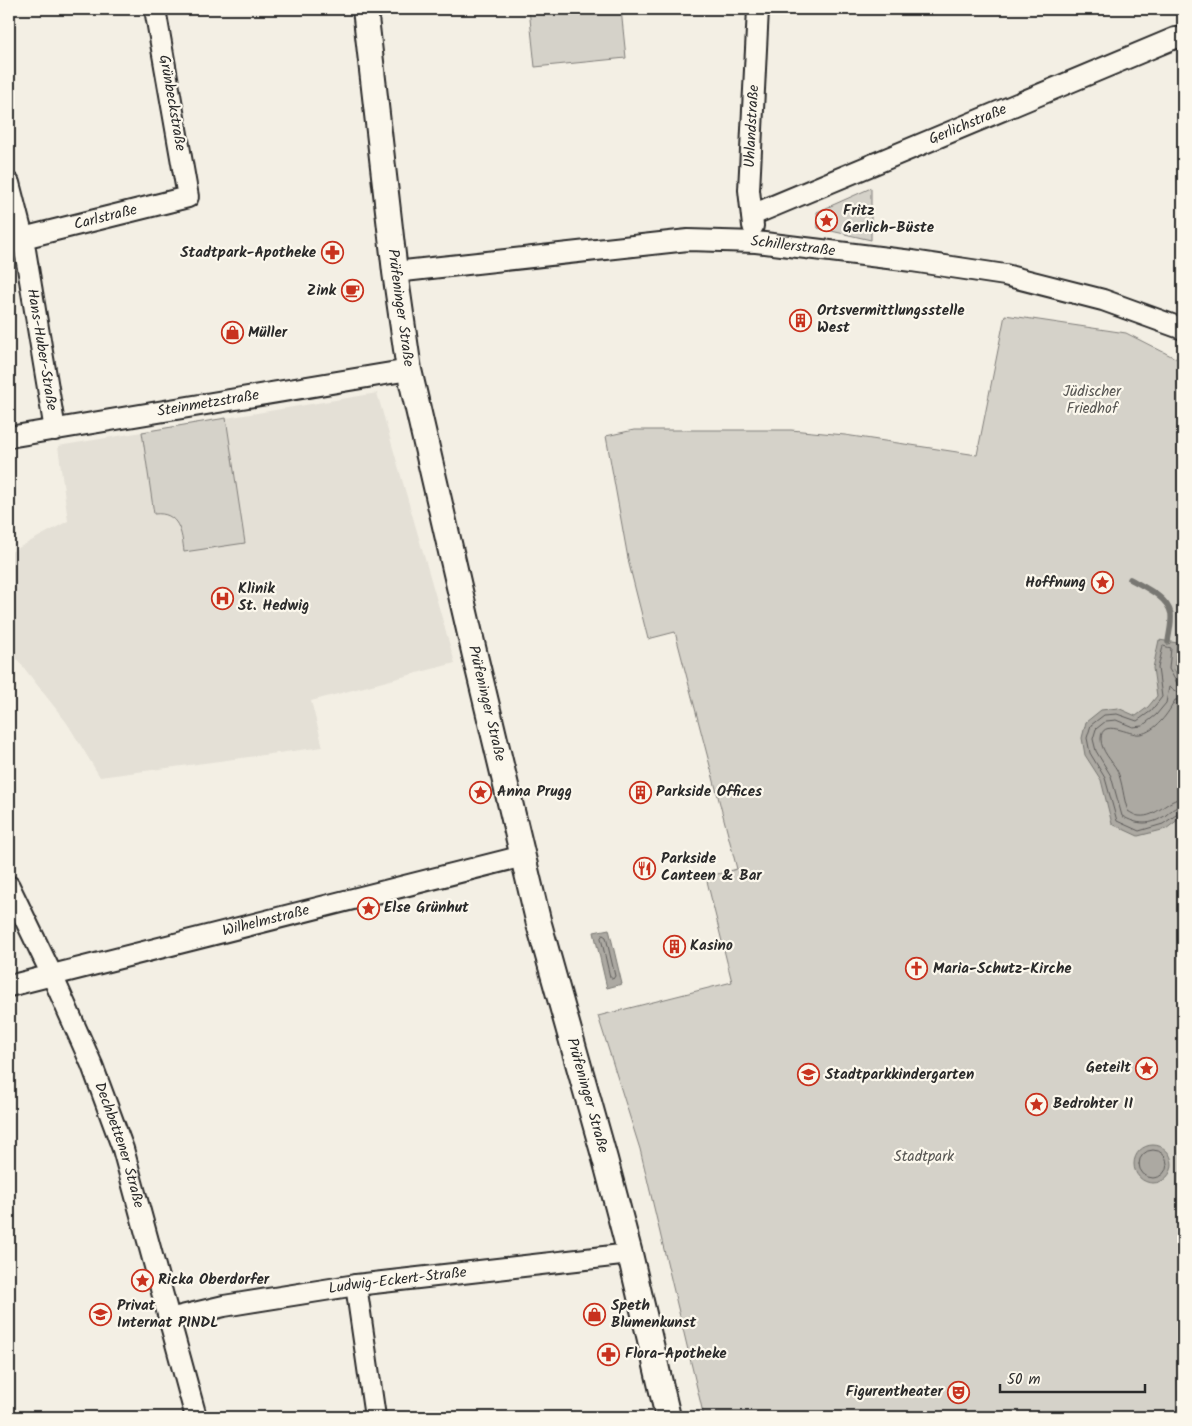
<svg xmlns="http://www.w3.org/2000/svg" width="1192" height="1426" font-family="Kalam,sans-serif">
  <style>
    .built { fill: #e4e0d6 }
    .green { fill: #d5d2c9; stroke: #807e7a }
    .water { fill: #aca9a2; stroke: #787772 }
    .lines { fill: none; stroke-linecap: round; stroke-linejoin: round }
    .shore { stroke: #5f5d5b; stroke-width: 1 }
    .stream { stroke: #787772; stroke-width: 5.5 }
    .minor-casing { stroke: #2b2b2b; stroke-width: 24 }
    .tertiary-casing { stroke: #2b2b2b; stroke-width: 28 }
    .minor { stroke: #fbf7ec; stroke-width: 20 }
    .tertiary { stroke: #fbf7ec; stroke-width: 24 }
    .labels { text-anchor: middle; dominant-baseline: central; stroke-width: 4.5; stroke-linejoin: round; paint-order: stroke }
    .street-label { font-size: 15px; fill: #2b2b2b; stroke: #fbf7ec }
    .poi-label { font-size: 15px; font-weight: bold; fill: #2b2b2b; stroke: #fbf7ec; text-anchor: start }
    .park-label { font-size: 15px; fill: #565552; stroke: #fbf7ec }
  </style>
  <rect width="100%" height="100%" fill="#f3efe4"/>
  <filter id="ink" filterUnits="userSpaceOnUse"><feTurbulence type="fractalNoise" baseFrequency=".02" numOctaves="2"/><feDisplacementMap in="SourceGraphic" scale="10" xChannelSelector="R" yChannelSelector="G"/><feConvolveMatrix kernelMatrix="1 2 1 2 8 2 1 2 1" color-interpolation-filters="sRGB"/></filter>
  <g filter="url(#ink)">
    <path class="built" d="M377,393L455,663L311,701L323,747L100,777L67,723L10,650L9,642V553L68,521L58,446Z"/>
    <path class="green" d="M529,9H621L626,58L535,67Z
      M871,188V240L818,228L817,212Z
      M1005,315L1126,333L1183,362V1417H704L640,1149L598,1016L732,982L706,877L737,869L675,632L648,639L629,564L606,436L634,430H791L845,435L977,455Z
      M226,418L245,543L184,552C182,533 179,511 154,514L142,432Z"/>
    <path class="water" d="M1159,640L1178,643L1174,669L1183,686V816L1166,829L1138,836L1112,824L1101,780L1085,755L1082,738L1086,722L1101,710L1118,708L1136,716L1148,707L1157,696L1153,668Z
      M609,929L622,984L607,988L594,932Z
      M1134 1164a19 19 0 1 1 38 0a19 19 0 1 1-38 0Z"/>
    <g class="lines">
      <path class="shore" d="M1183,686L1178,685L1169,669L1171,648L1163,646L1158,668L1162,697L1151,711L1137,721L1117,714L1104,715L1091,725L1087,738L1090,753L1105,778L1117,821L1139,831L1163,824L1179,813L1183,812
        M1183,693L1177,692L1169,687L1166,703L1156,715L1142,726L1133,727L1116,720L1106,721L1096,729L1093,739L1096,751L1111,776L1122,816C1138,825 1150,826 1166,815C1172,810 1176,806 1183,806
        M1183,700H1175C1169,713 1155,732 1140,734C1130,736 1101,717 1101,739C1101,751 1112,761 1117,770C1123,783 1123,798 1128,811C1131,813 1136,816 1139,816C1157,818 1167,799 1183,798
        M603,935L606,937L615,976L613,979L610,977L601,938Z
        M1139 1164a14 14 0 1 1 28 0a14 14 0 1 1-28 0Z"/>
      <path class="stream" d="M1130,579C1144,587 1168,597 1171,614C1172,623 1169,633 1168,642"/>
      <defs>
        <g id="minor">
          <path id="s1" d="M9,183L23,238L55,430"/>
          <path id="s2" d="M752,215L1175,38H1183"/>
          <path id="s3" d="M753,226L749,190L758,9"/>
          <path id="s4" d="M23,238L188,197L155,9"/>
          <path id="s5" d="M395,272L688,240L756,242L912,261L1005,275L1103,300L1183,329"/>
          <path id="s6" d="M9,437L409,370"/>
          <path id="s7" d="M9,886L52,975L92,1065L123,1149L196,1417"/>
          <path id="s8" d="M9,986L523,856"/>
          <path d="M356,1285L375,1417"/>
          <path id="s9" d="M169,1319L224,1306L356,1285L630,1254"/>
        </g>
        <g id="tertiary">
          <path id="s10" d="M365,9L395,272L409,370L476,660L539,924L605,1159L630,1254L668,1417"/>
        </g>
      </defs>
      <use href="#minor" class="minor-casing"/>
      <use href="#tertiary" class="tertiary-casing"/>
      <use href="#minor" class="minor"/>
      <use href="#tertiary" class="tertiary"/>
    </g>
  </g>
  <defs>
    <symbol id="sight-ring" viewBox="-11 -11 22 22"><circle r="9.5" fill="#fbf7ec" stroke="#c8321e" stroke-width="1.5"/><path d="M0-6L1.8-2.2L6-1.7L2.9 1.2L3.7 5.4L0 3.3L-3.7 5.4L-2.9 1.2L-6-1.7L-1.8-2.2Z" fill="#c8321e"/></symbol>
    <symbol id="pharmacy-ring" viewBox="-11 -11 22 22"><circle r="9.5" fill="#fbf7ec" stroke="#c8321e" stroke-width="1.5"/><path d="M-2-6h4v4h4v4h-4v4h-4v-4h-4v-4h4Z" fill="#c8321e"/></symbol>
    <symbol id="cafe-ring" viewBox="-11 -11 22 22"><circle r="9.5" fill="#fbf7ec" stroke="#c8321e" stroke-width="1.5"/><path d="M-5.5-4.5H6V0H3Q3 3.5 0 3.5H-2.5Q-5.5 3.5-5.5 0ZM3-3.2v2h1.7v-2ZM-6 4.5H4V6H-6Z" fill="#c8321e"/></symbol>
    <symbol id="building-ring" viewBox="-11 -11 22 22"><circle r="9.5" fill="#fbf7ec" stroke="#c8321e" stroke-width="1.5"/><path d="M-4-6H4V6H1V3H-1V6H-4ZM-2.5-4.3h1.7v1.8h-1.7ZM.8-4.3h1.7v1.8H.8ZM-2.5-1h1.7V.8h-1.7ZM.8-1h1.7V.8H.8Z" fill="#c8321e"/></symbol>
    <symbol id="shop-ring" viewBox="-11 -11 22 22"><circle r="9.5" fill="#fbf7ec" stroke="#c8321e" stroke-width="1.5"/><path d="M-5-2.5h2.3a2.7 3.5 0 0 1 5.4 0H5L5.5 6h-11ZM-1.5-2.5h3a1.5 2.3 0 0 0-3 0Z" fill="#c8321e"/></symbol>
    <symbol id="hospital-ring" viewBox="-11 -11 22 22"><circle r="9.5" fill="#fbf7ec" stroke="#c8321e" stroke-width="1.5"/><path d="M-5-5h3v3.5h4V-5h3V5h-3V1.5h-4V5h-3Z" fill="#c8321e"/></symbol>
    <symbol id="restaurant-ring" viewBox="-11 -11 22 22"><circle r="9.5" fill="#fbf7ec" stroke="#c8321e" stroke-width="1.5"/><path d="M-5-6h1v4h1v-4h1v4h1v-4h1v5L-1.5 .5V6h-2V.5L-5-1ZM5-6V6H3V1.5H1.5Q1.5-4 5-6Z" fill="#c8321e"/></symbol>
    <symbol id="church-ring" viewBox="-11 -11 22 22"><circle r="9.5" fill="#fbf7ec" stroke="#c8321e" stroke-width="1.5"/><path d="M-1.2-6h2.4v3.5h3.3v2.4h-3.3V6h-2.4V-.1h-3.3v-2.4h3.3Z" fill="#c8321e"/></symbol>
    <symbol id="school-ring" viewBox="-11 -11 22 22"><circle r="9.5" fill="#fbf7ec" stroke="#c8321e" stroke-width="1.5"/><path d="M0-5L7-2L0 1L-7-2ZM-4 1L0 2.5L4 1V4Q0 6-4 4Z" fill="#c8321e"/></symbol>
    <symbol id="theatre-ring" viewBox="-11 -11 22 22"><circle r="9.5" fill="#fbf7ec" stroke="#c8321e" stroke-width="1.5"/><path d="M-5-5.5Q0-4 5-5.5V0Q5 5 0 6Q-5 5-5 0ZM-3.3-2.5H-1v1.5H-3.3ZM1-2.5H3.3v1.5H1ZM-2.8 1Q0 5.5 2.8 1Z" fill="#c8321e"/></symbol>
  </defs>
  <g fill-rule="evenodd">
    <use href="#sight-ring" x="814" y="208" width="25" height="25"/>
    <use href="#pharmacy-ring" x="320" y="240" width="25" height="25"/>
    <use href="#cafe-ring" x="340" y="278" width="25" height="25"/>
    <use href="#building-ring" x="788" y="308" width="25" height="25"/>
    <use href="#shop-ring" x="220" y="320" width="25" height="25"/>
    <use href="#sight-ring" x="1090" y="570" width="25" height="25"/>
    <use href="#hospital-ring" x="210" y="586" width="25" height="25"/>
    <use href="#sight-ring" x="468" y="780" width="25" height="25"/>
    <use href="#building-ring" x="628" y="780" width="25" height="25"/>
    <use href="#restaurant-ring" x="632" y="856" width="25" height="25"/>
    <use href="#sight-ring" x="356" y="896" width="25" height="25"/>
    <use href="#building-ring" x="662" y="934" width="25" height="25"/>
    <use href="#church-ring" x="904" y="956" width="25" height="25"/>
    <use href="#sight-ring" x="1134" y="1056" width="25" height="25"/>
    <use href="#school-ring" x="796" y="1062" width="25" height="25"/>
    <use href="#sight-ring" x="1024" y="1092" width="25" height="25"/>
    <use href="#sight-ring" x="130" y="1268" width="25" height="25"/>
    <use href="#school-ring" x="88" y="1302" width="25" height="25"/>
    <use href="#shop-ring" x="582" y="1302" width="25" height="25"/>
    <use href="#pharmacy-ring" x="596" y="1342" width="25" height="25"/>
    <use href="#theatre-ring" x="946" y="1380" width="25" height="25"/>
  </g>
  <g class="labels">
    <g class="street-label">
      <text transform="translate(172 103) rotate(80)">Grünbeckstraße</text>
      <text stroke="none"><textPath href="#s2" startOffset="234">Gerlichstraße</textPath></text>
      <text stroke="none"><textPath href="#s3" startOffset="100">Uhlandstraße</textPath></text>
      <text stroke="none"><textPath href="#s4" startOffset="85">Carlstraße</textPath></text>
      <text stroke="none"><textPath href="#s5" startOffset="400">Schillerstraße</textPath></text>
      <text stroke="none"><textPath href="#s10" startOffset="301">Prüfeninger Straße</textPath></text>
      <text stroke="none"><textPath href="#s1" startOffset="170">Hans-Huber-Straße</textPath></text>
      <text stroke="none"><textPath href="#s6" startOffset="202">Steinmetzstraße</textPath></text>
      <text stroke="none"><textPath href="#s10" startOffset="706">Prüfeninger Straße</textPath></text>
      <text stroke="none"><textPath href="#s8" startOffset="265">Wilhelmstraße</textPath></text>
      <text stroke="none"><textPath href="#s10" startOffset="1111">Prüfeninger Straße</textPath></text>
      <text stroke="none"><textPath href="#s7" startOffset="282">Dechbettener Straße</textPath></text>
      <text stroke="none"><textPath href="#s9" startOffset="232">Ludwig-Eckert-Straße</textPath></text>
    </g>
    <g class="poi-label">
      <text x="843" y="211">Fritz<tspan x="843" dy="17">Gerlich-Büste</tspan></text>
      <text x="316" y="253" text-anchor="end">Stadtpark-Apotheke</text>
      <text x="336" y="291" text-anchor="end">Zink</text>
      <text x="817" y="311">Ortsvermittlungsstelle<tspan x="817" dy="17">West</tspan></text>
      <text x="248" y="333">Müller</text>
      <text x="1086" y="583" text-anchor="end">Hoffnung</text>
      <text x="238" y="589">Klinik<tspan x="238" dy="17">St. Hedwig</tspan></text>
      <text x="497" y="792">Anna Prugg</text>
      <text x="656" y="792">Parkside Offices</text>
      <text x="661" y="859">Parkside<tspan x="661" dy="17">Canteen &amp; Bar</tspan></text>
      <text x="384" y="908">Else Grünhut</text>
      <text x="690" y="946">Kasino</text>
      <text x="933" y="969">Maria-Schutz-Kirche</text>
      <text x="1131" y="1068" text-anchor="end">Geteilt</text>
      <text x="825" y="1075">Stadtparkkindergarten</text>
      <text x="1053" y="1104">Bedrohter II</text>
      <text x="158" y="1280">Ricka Oberdorfer</text>
      <text x="117" y="1306">Privat<tspan x="117" dy="17">Internat PINDL</tspan></text>
      <text x="611" y="1306">Speth<tspan x="611" dy="17">Blumenkunst</tspan></text>
      <text x="625" y="1354">Flora-Apotheke</text>
      <text x="943" y="1392" text-anchor="end">Figurentheater</text>
    </g>
    <g class="park-label">
      <text x="1092" y="392">Jüdischer<tspan x="1092" dy="17">Friedhof</tspan></text>
      <text x="924" y="1157">Stadtpark</text>
    </g>
  </g>
  <rect width="1192" height="1426" fill="none" stroke="#fbf7ec" stroke-width="30"/>
  <rect x="15" y="15" width="1162" height="1396" fill="none" stroke="#2b2b2b" stroke-width="2" filter="url(#ink)"/>
  <path d="M1000 1384v8h145v-8" fill="none" stroke="#2b2b2b" stroke-width="2.5"/>
  <text x="1007" y="1384" font-size="15" fill="#2b2b2b" stroke="#fbf7ec" stroke-width="4" paint-order="stroke">50 m</text>
</svg>
